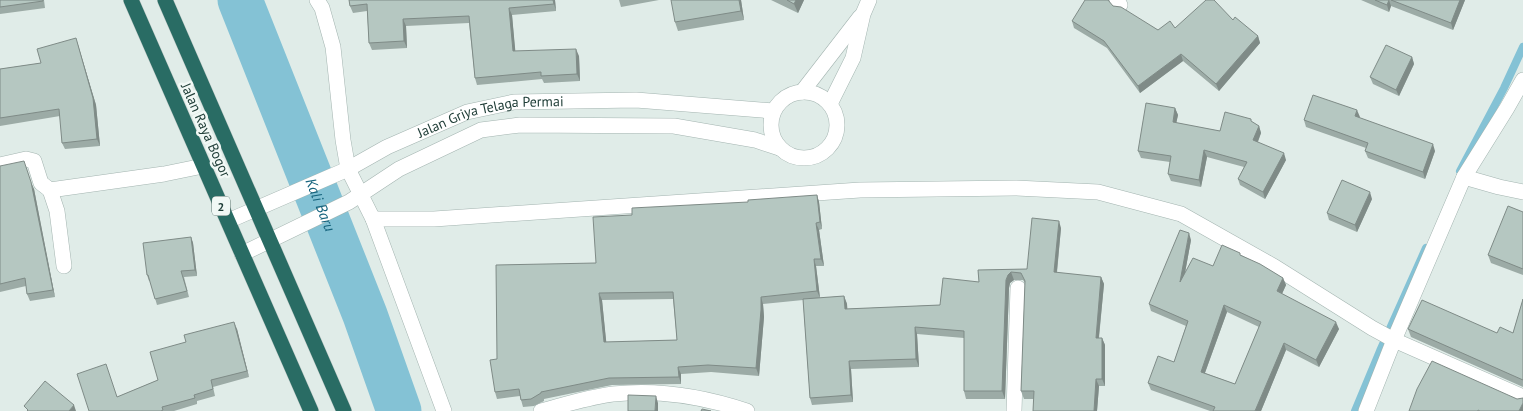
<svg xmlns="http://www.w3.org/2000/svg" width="1523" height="411" font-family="'PT Sans',sans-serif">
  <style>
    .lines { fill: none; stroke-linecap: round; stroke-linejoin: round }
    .stream { stroke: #84c2d5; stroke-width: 8 }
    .river { stroke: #84c2d5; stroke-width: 45 }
    .minor-casing { stroke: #a3b4b0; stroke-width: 16 }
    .highway-casing { stroke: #c1c9c7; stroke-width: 16 }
    .minor { stroke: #fff; stroke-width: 15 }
    .highway { stroke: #296c64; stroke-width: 15 }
    .wall { fill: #9caba6; fill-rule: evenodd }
    .shaded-wall { fill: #7f8b87 }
    .building { fill: #b5c7c1; stroke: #7f8b87; fill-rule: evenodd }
    .labels { text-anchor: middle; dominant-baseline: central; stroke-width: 5; stroke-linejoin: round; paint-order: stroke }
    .shield { fill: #f1f8f5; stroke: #5f7671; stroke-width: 1 }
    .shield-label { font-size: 12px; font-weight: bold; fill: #203e38 }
    .street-label { font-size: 14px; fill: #203e38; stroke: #f1f8f5 }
    .water-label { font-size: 15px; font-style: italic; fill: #16647e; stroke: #f1f8f5 }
  </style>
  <rect width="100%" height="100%" fill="#e0ece8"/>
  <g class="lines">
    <path class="stream" d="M1460,171L1504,88L1523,47
      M1355,411L1380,351L1426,248"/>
    <path class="river" id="s1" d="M240,0L365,315L399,411"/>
    <defs>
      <g id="minor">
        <path d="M317,0L322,8L333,47L343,140L348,169L373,219L444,411"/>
        <path d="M1117,0L1120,5"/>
        <circle cx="804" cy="125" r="33"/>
        <path d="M802,92L860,17"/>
        <path d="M830,104L853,58L863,14L869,0"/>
        <path d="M0,165L26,159L34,161L41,183L50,190L164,174L203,166"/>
        <path d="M1464,177L1499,187L1523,192"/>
        <path d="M50,190L57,211L64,266"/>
        <path d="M373,219H434L860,190L1016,188L1098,192L1181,214L1275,267L1372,328L1394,340L1523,397"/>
        <path id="s2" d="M228,221L348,169L387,147L467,112L514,102L636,100L773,111"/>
        <path d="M242,254L349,202L399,169L481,130L520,125L674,126L755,140L779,148"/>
        <path d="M541,411C564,405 589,397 613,394C657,389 705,397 747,411"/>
        <path d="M1014,411L1018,288"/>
        <path d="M1366,411L1394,340L1464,177L1507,108L1523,80"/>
      </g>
      <path id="highway" d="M131,0L311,411
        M165,0L344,411"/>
    </defs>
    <use href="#minor" class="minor-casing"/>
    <use href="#highway" class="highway-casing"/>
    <use href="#minor" class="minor"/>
    <use href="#highway" class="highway"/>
  </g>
  <path class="wall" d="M0,0H44L45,8L0,14Z
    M349,0H555L556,11L512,15L515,51L579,56L580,81L544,83L542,79L477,85L475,78L469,23L406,26L407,48L372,50L369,43L367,11L353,13L350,6Z
    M619,0H659L621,7Z
    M741,0L744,20L678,31L675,22Z
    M771,0H804L798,13Z
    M1361,0H1465L1453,30L1391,6L1389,12Z
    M1113,6L1158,30L1175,28L1233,20L1258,36L1260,43L1219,91L1183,61L1140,93L1107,48L1074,28L1072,21Z
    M78,45L96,105L100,146L65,149L62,143L60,116L0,126V69L41,63Z
    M1412,57L1414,64L1399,96L1373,84L1370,77Z
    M1175,108L1178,115L1176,123L1220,131L1252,122L1259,126L1261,133L1258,142L1286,160L1265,199L1240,185L1238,179L1244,167L1207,157L1201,187L1171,181L1168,174L1170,162L1141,158L1138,151Z
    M1360,117L1359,118L1435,151L1425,179L1368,158L1365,151L1366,148L1306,127L1304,120Z
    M0,166L34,189L55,297L30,301L27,294L26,286L0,292Z
    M817,195L819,202L822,229L819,230L824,266H816L820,298L844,296L847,304V309L940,305L979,282L978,270L1027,269L1061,228L1057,273L1101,277L1104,284L1099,338H1102L1105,345V386H1099L1097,411H1033L1034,399H1024L1021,391L1025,283L1023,280H1014L1010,283L1009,288L1005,399H966L964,391V338L917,334L919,367L851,369L853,402L812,405L810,398L803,300L763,304L764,317L759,376L711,372L681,374V384L612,385L544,399V401L534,406L523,407L520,396L497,399L495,392L497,359L596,263L632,215ZM673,299L677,340L606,342L602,300Z
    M1372,199L1357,232L1329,220L1327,213Z
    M1523,212V275L1491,263L1488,255Z
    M191,237L193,243L197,276L184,277L189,297L157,305L150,281H149L147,275Z
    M1191,240L1185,273L1213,266L1241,255L1283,278L1286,285L1282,294L1339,329L1319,367L1286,350L1261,411H1210L1151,390L1148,383L1174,362L1186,326L1151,311L1149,304ZM1227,312L1259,327L1235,384L1205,373Z
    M1523,299V387L1411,337L1408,329L1497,333H1513Z
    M237,329L249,377L213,387L215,396L197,401V404L174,411H89L117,397L158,380Z"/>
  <path class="shaded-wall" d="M553,0H555L556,11L554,4Z
    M739,0H741L744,20L741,11Z
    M796,0H804L798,13L794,4Z
    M1389,0L1391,6L1389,12L1387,5Z
    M1460,0H1465L1453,30L1451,23Z
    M509,8L512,15L516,58L513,51Z
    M403,19L406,26L407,48L404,41Z
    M1258,36L1260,43L1219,91L1216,84Z
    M76,38L96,105L100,146L97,139Z
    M576,49L579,56L580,81L577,74Z
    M1181,54L1183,61L1140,93L1138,86Z
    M1412,57L1414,64L1399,96L1396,90Z
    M1175,108L1178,115L1175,129L1173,122Z
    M1357,110L1360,117L1357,123L1355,116Z
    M1259,126L1261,133L1256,146L1253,140Z
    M1433,144L1435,151L1425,179L1423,172Z
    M1204,150L1207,157L1201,187L1199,180Z
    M1284,153L1286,160L1265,199L1263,192Z
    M31,182L34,189L55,297L53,290Z
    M1370,192L1372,199L1357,232L1355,225Z
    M817,195L819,202L822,229L820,222Z
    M1059,221L1061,228L1056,280L1054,272Z
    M816,223L819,230L824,266L821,259Z
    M1189,233L1191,240L1182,289L1180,282Z
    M191,237L193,243L197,276L195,270Z
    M814,259L816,266L820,298L817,291Z
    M1011,272L1014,280L1010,283L1009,288L1005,399L1002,391L1006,280L1008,275Z
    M1101,277L1104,284L1098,345L1096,338Z
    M1283,278L1286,285L1280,298L1277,291Z
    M599,293L602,300L607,349L604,342Z
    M844,296L847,304L848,316L845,309Z
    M761,297L763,304L764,317L759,376L756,368Z
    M1224,305L1227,312L1203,378L1201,372Z
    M234,322L237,329L249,377L247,371Z
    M1336,322L1339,329L1319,367L1316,360Z
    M915,327L917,334L919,367L916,359Z
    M1102,338L1105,345V386L1102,379Z
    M1284,343L1286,350L1261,411H1255Z
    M849,361L851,369L853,402L851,395Z
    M678,367L681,374V384L679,377Z
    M1096,379L1099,386L1097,411H1094Z
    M656,396L658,403V411H655Z
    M1523,403V411H1519Z
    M74,405L76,411H69Z"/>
  <path class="building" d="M0,0H43V1L0,7Z
    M349,0H553L554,4L509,8L513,51L576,49L577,74L541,76V72L475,78L469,16L403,19L404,41L369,43L367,4L350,6Z
    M671,0H739L741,11L675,22Z
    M787,0H796L794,4Z
    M1085,0H1108L1113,6L1121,7L1158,30L1170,21L1175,28L1206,0H1214L1233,20L1235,17L1258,36L1216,84L1181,54L1138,86L1104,41L1072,21Z
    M1375,0H1389L1387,5Z
    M1391,0H1460L1451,23Z
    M76,38L93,98L97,139L62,143L59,109L0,118V69L41,63L37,49Z
    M1386,45L1412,57L1396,90L1370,77Z
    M1313,95L1357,110L1355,116L1433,144L1423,172L1365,151L1368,143L1304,120Z
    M1146,103L1175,108L1173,122L1220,131L1225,112L1251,119V121L1259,126L1253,140L1284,153L1263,192L1238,179L1247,162L1204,150L1199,180L1168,174L1171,156L1138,151Z
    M24,161L31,182L53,290L27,294L25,278L0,284V166Z
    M1342,180L1370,192L1355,225L1327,213Z
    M817,195L820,222L816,223L821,259H814L817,291L761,297V310L756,368L708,365L678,367L679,377L609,378L541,392V393L531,399L521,400L519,389L495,392L490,360L497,359L496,265L596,263L593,217L632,215V208L748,202V200ZM673,292L677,340L604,342L599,293Z
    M1508,206L1523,212V269L1488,255Z
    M1032,218L1059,221L1054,272L1101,277L1096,338H1102V379H1096L1094,411H1033L1034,391H1021L1025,281L1021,273L1011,272L1008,275L1006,280L1002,391H964V331L915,327L916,359L849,361L851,395L810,398L803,299L844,296L845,309L940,305L943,278L979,282L978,270L1027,269Z
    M1180,230L1189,233L1180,282L1193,258L1213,266L1222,245L1240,253V255L1260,264L1283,278L1277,291L1336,322L1316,360L1284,343L1255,411H1213L1215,407L1148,383L1158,356L1174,362L1188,321L1149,304ZM1224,305L1261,322L1235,384L1201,372Z
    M191,237L195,270L181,271L187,291L155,299L148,275H147L143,243Z
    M1523,299V380L1408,329L1422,300L1497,333L1500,327L1513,333Z
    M234,322L247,371L211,380L213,389L194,395L195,398L162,407L163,410L161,411H89L77,374L106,364L117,397L158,380L150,352L186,342L184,335Z
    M1432,361L1517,399L1523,398V403L1519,411H1480L1478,410V411H1409L1417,389Z
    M45,381L74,405L69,411H27L28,410L24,406Z
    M628,395L656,396L655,411H628Z
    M702,409L711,411H701Z"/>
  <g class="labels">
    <rect class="shield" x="212" y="196.5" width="18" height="19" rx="4"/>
    <g class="shield-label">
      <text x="221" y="206">2</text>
    </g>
    <g class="street-label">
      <text stroke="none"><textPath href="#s2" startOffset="285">Jalan Griya Telaga Permai</textPath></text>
      <text transform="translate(206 130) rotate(66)">Jalan Raya Bogor</text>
    </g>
    <g class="water-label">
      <text stroke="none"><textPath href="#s1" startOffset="220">Kali Baru</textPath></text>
    </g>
  </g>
</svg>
